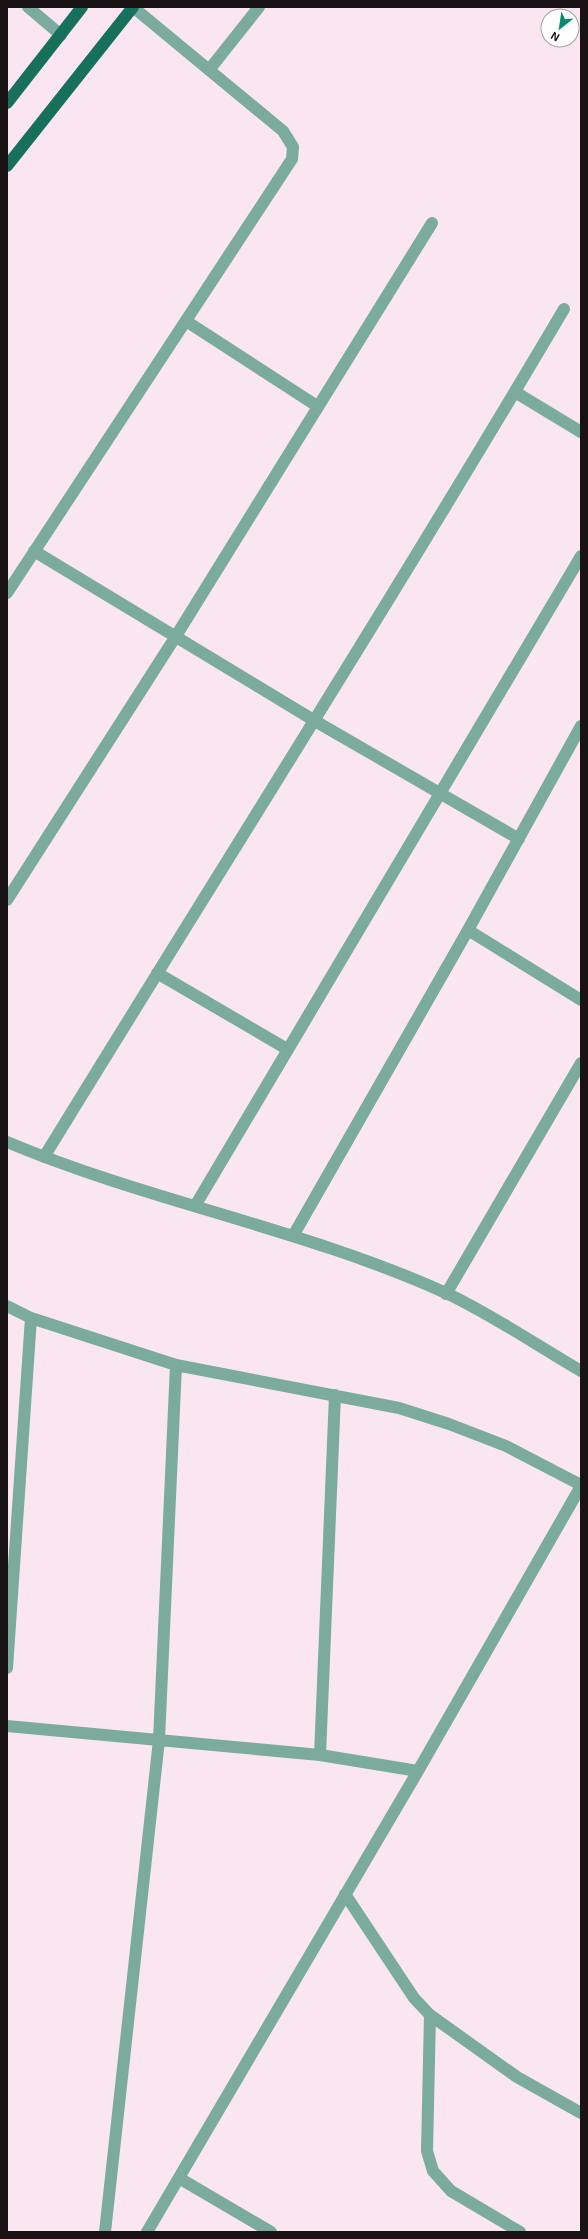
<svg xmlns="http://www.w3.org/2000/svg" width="588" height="2239" font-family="'Exo 2',sans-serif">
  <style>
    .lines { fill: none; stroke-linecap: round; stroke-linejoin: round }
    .minor { stroke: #7aab9d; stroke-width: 12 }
    .major { stroke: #17705c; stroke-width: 12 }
  </style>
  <rect width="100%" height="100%" fill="#fae6f1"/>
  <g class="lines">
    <path class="minor" d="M28,7L61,35
      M209,70L259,7
      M186,321L317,406
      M515,392L581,432
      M34,551L315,721L519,839
      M7,593L292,159L293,147L283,131L133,7
      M7,900L176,636L432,223
      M468,930L581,1000
      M157,973L287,1049
      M7,1142C150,1202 305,1229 446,1293C491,1314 538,1346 581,1371
      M44,1157C217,875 395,595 564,309
      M195,1206L581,556
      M293,1236L468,930L581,726
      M446,1294L581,1063
      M7,1306L31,1318L176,1365L399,1408L449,1424L506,1446L581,1485
      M7,1668L31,1318
      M7,1726L320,1755L418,1771
      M320,1755L335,1395
      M345,1894L414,1998L430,2015L517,2077L581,2113
      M430,2015L427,2151L433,2171L451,2191L520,2232
      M179,2178L271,2232
      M105,2232L159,1740L176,1365
      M147,2232L418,1771L581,1486"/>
    <path class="major" d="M7,103L82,7
      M7,166L133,7"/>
  </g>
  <rect width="588" height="2239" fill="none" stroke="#191316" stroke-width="16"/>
  <g transform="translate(560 28) rotate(210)"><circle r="19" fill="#ffffff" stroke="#a3a1a2"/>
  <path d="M0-3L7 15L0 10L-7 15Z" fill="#028b72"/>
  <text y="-6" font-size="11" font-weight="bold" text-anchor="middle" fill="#191316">N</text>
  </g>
</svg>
